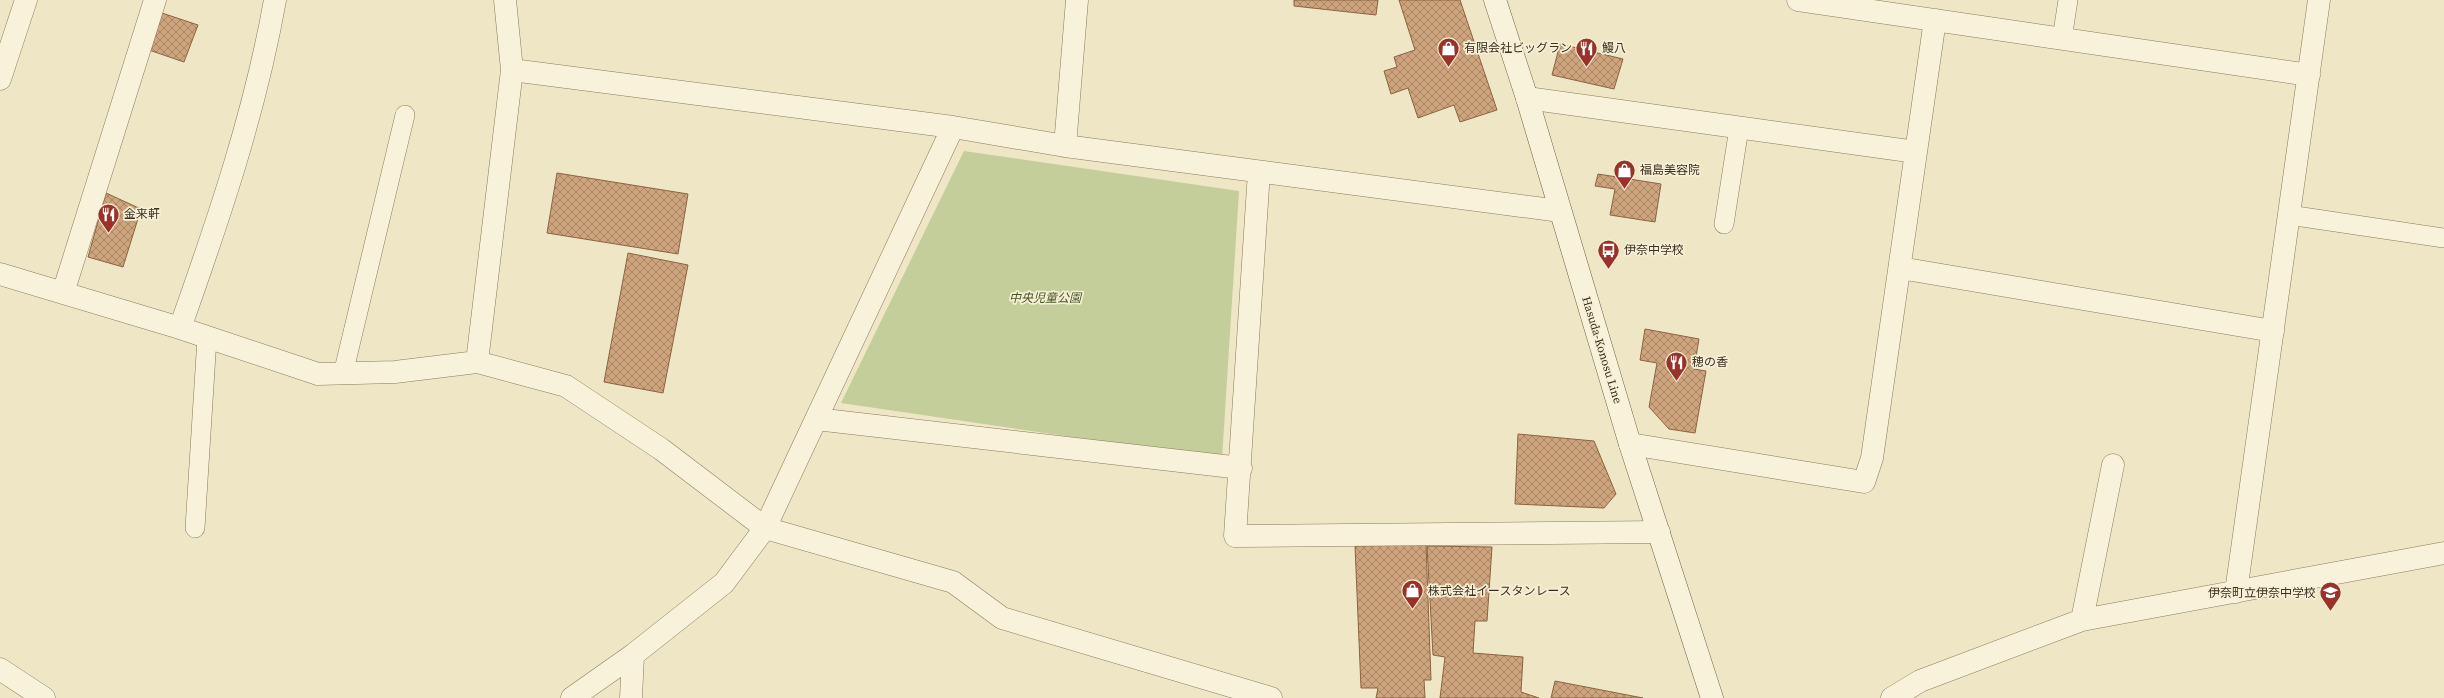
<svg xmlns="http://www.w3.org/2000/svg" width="2444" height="698" font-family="'Source Serif 4','Noto Sans JP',serif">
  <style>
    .green { fill: #c4ce9a }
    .building { fill: url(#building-cross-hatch); stroke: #8b6341 }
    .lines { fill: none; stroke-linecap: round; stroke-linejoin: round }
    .lane-casing { stroke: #8b785b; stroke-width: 20 }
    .street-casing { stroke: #8b785b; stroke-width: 23 }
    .secondary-casing { stroke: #6d593e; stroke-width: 23 }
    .lane { stroke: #f9f2da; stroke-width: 19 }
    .street { stroke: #f9f2da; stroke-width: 22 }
    .secondary { stroke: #f9f2da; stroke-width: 22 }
    .labels { text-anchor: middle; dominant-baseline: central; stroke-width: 3.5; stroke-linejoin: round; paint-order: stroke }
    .poi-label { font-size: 12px; fill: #3b2f1f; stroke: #f6efd6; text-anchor: start }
    .park-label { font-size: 12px; font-style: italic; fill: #475826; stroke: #f6efd6 }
    .street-label { font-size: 12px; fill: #3b2f1f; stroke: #f6efd6 }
  </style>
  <defs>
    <pattern id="building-cross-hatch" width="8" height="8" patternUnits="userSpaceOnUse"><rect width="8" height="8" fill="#cea47c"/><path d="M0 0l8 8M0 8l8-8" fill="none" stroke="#a88665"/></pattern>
  </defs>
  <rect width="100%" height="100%" fill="#efe6c6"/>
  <path class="green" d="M964,151L1239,191L1222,459L841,403Z"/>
  <path class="building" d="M1294,0H1378L1376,15L1294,6Z
    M1399,0H1460L1497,110L1460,122L1454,105L1418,118L1408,88L1391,94L1384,71L1397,67L1394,57L1415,50Z
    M159,12L198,25L184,62L146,49Z
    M1560,44L1623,59L1614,89L1552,75Z
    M557,173L688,194L678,254L547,233Z
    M1598,174L1661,184L1655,222L1610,215L1615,189L1595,186Z
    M106,193L141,209L123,267L88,257Z
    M628,253L688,265L663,393L604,382Z
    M1645,329L1699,339L1694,369L1706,371L1695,433L1669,429L1649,407L1657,363L1640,360Z
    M1518,434L1594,441L1616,494L1604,508L1515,504Z
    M1426,544L1431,680H1424L1425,698H1376L1378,688H1361L1355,546Z
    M1427,546L1492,547L1487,621H1475L1473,653L1523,657L1521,692L1539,698H1440L1445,657L1433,655Z
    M1555,681L1643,698H1551Z"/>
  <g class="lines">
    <defs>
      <path id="lane" d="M2062,39L2068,0
        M2289,215L2444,238
        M1724,224L1739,128
        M343,374L405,115
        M195,528L207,338"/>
      <path id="street" d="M1798,0L2309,75
        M512,70L953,127L1065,146L1560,211
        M0,79L26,0
        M1527,98L1916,152
        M1065,146L1077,0
        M1259,172L1235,536L1659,532
        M1900,268L2273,331
        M0,274L180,328L318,374L395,372L477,362L566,386L661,449L765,528L953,582L1002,618L1271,698
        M63,293L155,0
        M180,328C218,221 255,113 275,0
        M477,362L512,70L505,0
        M816,419L1241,468
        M1630,444L1864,482L1872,458L1935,20
        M2236,592L2319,0
        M2082,620L2113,465
        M0,669L44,698
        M572,698L633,655L724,583L765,528L953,127
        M631,698L633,655
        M1892,698L1920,681L2082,620L2444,553"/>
      <path id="secondary" d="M1495,0L1527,98L1630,444L1712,698"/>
    </defs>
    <use href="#lane" class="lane-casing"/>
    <use href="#street" class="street-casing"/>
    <use href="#secondary" class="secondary-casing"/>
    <use href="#lane" class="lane"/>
    <use href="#street" class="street"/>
    <use href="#secondary" class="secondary"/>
  </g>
  <defs>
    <symbol id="shop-pin" viewBox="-11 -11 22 30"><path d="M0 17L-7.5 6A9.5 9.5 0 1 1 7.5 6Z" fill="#9b322a" stroke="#f6efd6"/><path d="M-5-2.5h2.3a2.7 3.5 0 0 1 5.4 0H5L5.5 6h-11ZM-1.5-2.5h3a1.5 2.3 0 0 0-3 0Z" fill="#fff"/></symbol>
    <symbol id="restaurant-pin" viewBox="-11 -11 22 30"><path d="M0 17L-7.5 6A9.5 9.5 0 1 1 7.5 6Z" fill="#9b322a" stroke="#f6efd6"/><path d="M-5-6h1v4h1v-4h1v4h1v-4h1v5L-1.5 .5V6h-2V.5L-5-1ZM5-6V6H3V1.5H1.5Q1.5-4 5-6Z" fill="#fff"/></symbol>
    <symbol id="bus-pin" viewBox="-11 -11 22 30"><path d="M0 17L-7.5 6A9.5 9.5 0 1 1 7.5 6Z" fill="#9b322a" stroke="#f6efd6"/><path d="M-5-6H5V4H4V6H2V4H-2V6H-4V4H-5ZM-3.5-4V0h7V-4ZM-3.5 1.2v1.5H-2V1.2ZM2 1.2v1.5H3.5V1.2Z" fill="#fff"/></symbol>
    <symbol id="school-pin" viewBox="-11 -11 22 30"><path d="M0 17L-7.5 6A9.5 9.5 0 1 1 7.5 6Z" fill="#9b322a" stroke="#f6efd6"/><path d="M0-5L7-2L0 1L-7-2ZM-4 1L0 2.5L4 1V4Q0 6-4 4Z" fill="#fff"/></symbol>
  </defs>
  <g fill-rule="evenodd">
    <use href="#shop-pin" x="1436" y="36" width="25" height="34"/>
    <use href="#restaurant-pin" x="1574" y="36" width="25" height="34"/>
    <use href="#shop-pin" x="1612" y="158" width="25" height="34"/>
    <use href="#restaurant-pin" x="96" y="202" width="25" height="34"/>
    <use href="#bus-pin" x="1596" y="238" width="25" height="34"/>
    <use href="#restaurant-pin" x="1664" y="350" width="25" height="34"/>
    <use href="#shop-pin" x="1400" y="578" width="25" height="34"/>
    <use href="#school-pin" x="2318" y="580" width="25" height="34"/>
  </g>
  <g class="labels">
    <g class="poi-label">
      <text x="1464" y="48">有限会社ビッグラン</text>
      <text x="1602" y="48">鰻八</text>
      <text x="1640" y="170">福島美容院</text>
      <text x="124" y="214">金来軒</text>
      <text x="1624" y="250">伊奈中学校</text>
      <text x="1692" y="362">穂の香</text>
      <text x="1428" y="591">株式会社イースタンレース</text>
      <text x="2316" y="593" text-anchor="end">伊奈町立伊奈中学校</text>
    </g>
    <g class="park-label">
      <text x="1045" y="298">中央児童公園</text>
    </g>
    <g class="street-label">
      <text transform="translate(1602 350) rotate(73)">Hasuda-Konosu Line</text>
    </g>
  </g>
</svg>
